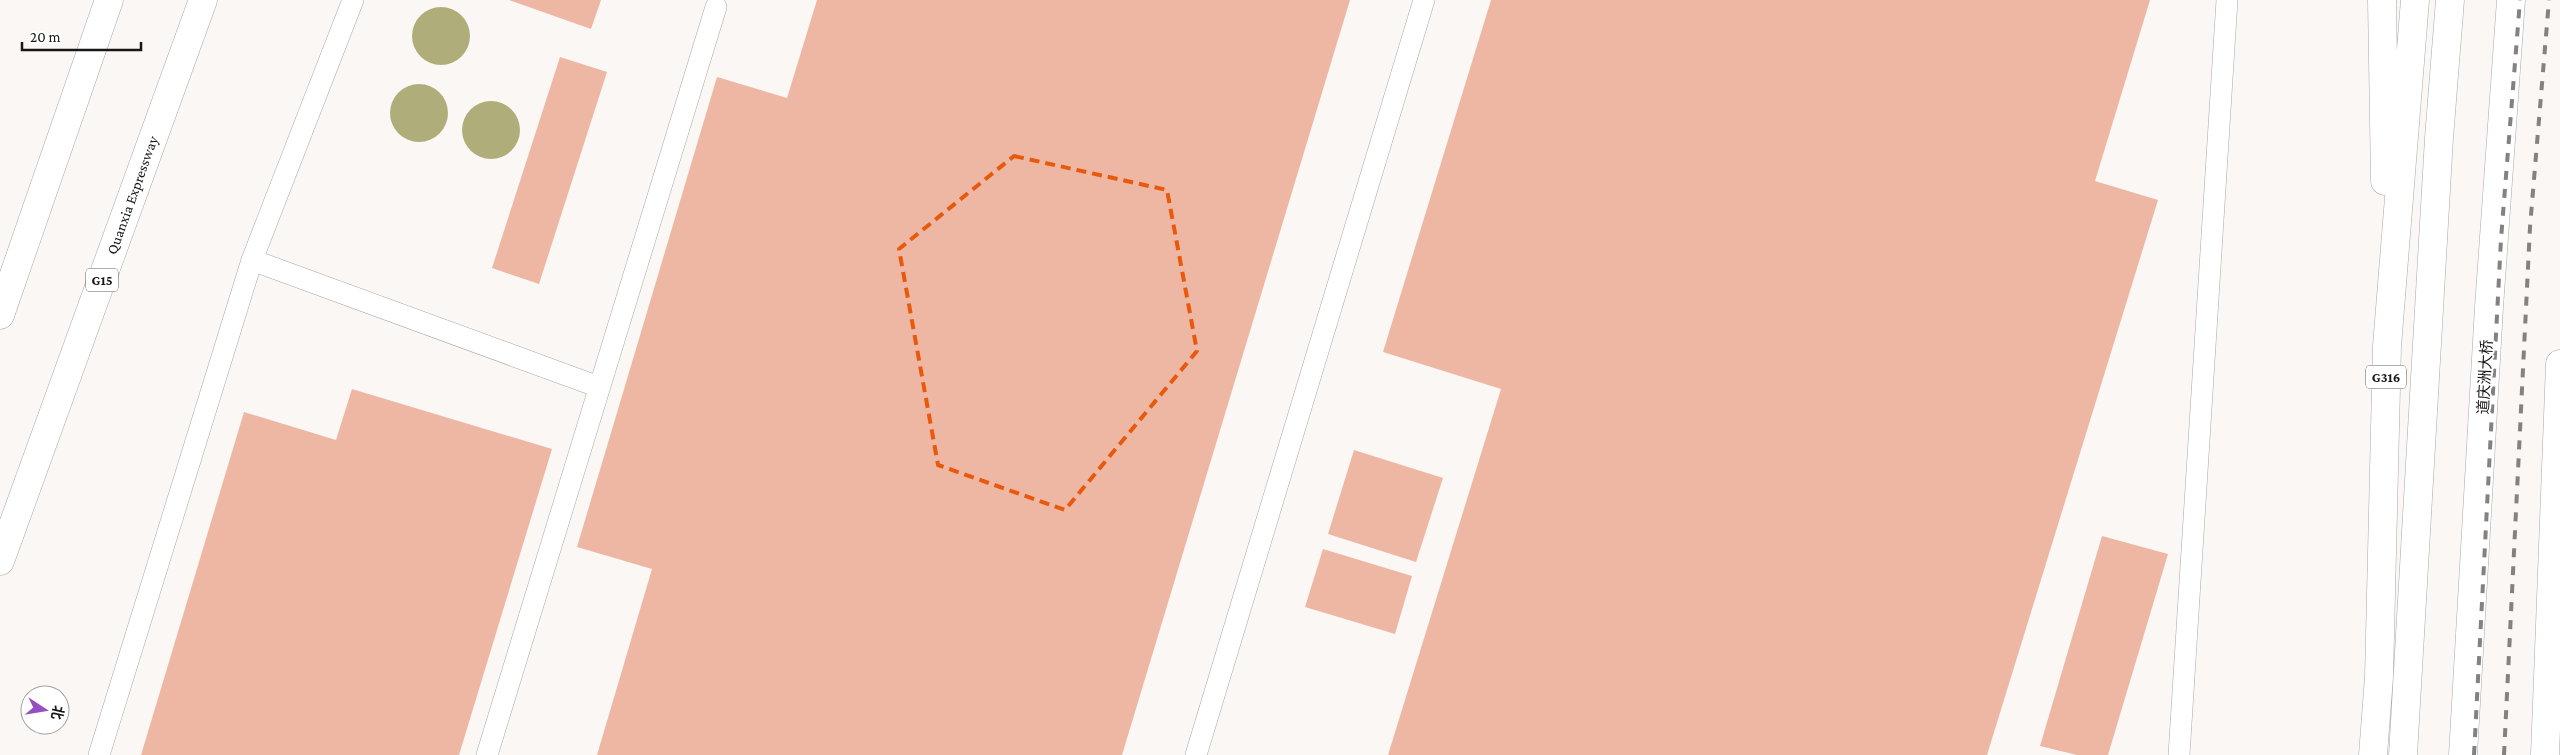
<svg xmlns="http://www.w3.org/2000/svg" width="2560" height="755" font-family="'Crimson Pro','Noto Sans SC',serif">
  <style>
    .water { fill: #afae7a }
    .building { fill: #eeb7a4 }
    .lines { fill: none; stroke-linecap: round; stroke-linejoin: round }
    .service-casing { stroke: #aaa8a5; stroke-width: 22 }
    .trunk-casing { stroke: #aaa8a5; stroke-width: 29 }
    .motorway-casing { stroke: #aaa8a5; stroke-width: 29 }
    .service { stroke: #fff; stroke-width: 21 }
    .trunk { stroke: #fff; stroke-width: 28 }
    .motorway { stroke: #fff; stroke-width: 28 }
    .rail { stroke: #848281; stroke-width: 4; stroke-dasharray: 9 9; stroke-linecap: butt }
    .marked { fill: none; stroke: #e8590c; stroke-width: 4; stroke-dasharray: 10 6; stroke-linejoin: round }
    .labels { text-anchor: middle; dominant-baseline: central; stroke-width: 4; stroke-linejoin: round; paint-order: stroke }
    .shield { fill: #fff; stroke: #5d5d5c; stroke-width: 1 }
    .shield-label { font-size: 14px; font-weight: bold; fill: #181716 }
    .street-label { font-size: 15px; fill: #181716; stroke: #fff }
  </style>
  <rect width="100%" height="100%" fill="#faf7f5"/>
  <path class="water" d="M412 36a29 29 0 1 1 58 0a29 29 0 1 1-58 0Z
    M390 113a29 29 0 1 1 58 0a29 29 0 1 1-58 0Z
    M462 130a29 29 0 1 1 58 0a29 29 0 1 1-58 0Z"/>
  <path class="building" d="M509,0H601L591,29Z
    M817,0H1350L1122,755H597L652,569L577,547L717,77L787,98Z
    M1491,0H2150L2095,181L2158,200L1987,755H1388L1501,389L1383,352Z
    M560,57L607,72L539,284L492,268Z
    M352,389L552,449L459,755H141L244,412L336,440Z
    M1354,450L1443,478L1416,562L1328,534Z
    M2102,536L2168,554L2108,755H2077L2040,746Z
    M1323,549L1412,576L1395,634L1305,607Z"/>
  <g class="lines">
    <defs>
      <path id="service" d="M252,260L599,387
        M99,755L252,260L353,0
        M487,755L716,7
        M1196,755L1424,0
        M2179,755L2227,0"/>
      <path id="trunk" d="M2382,0L2385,181
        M2373,755L2379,677L2387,346L2415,0
        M2403,755L2439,138L2450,0
        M2463,755L2489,307L2511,0
        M2545,755L2560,364"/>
      <g id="motorway">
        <path d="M0,315L109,0"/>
        <path id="s1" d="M0,561L203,0"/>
      </g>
    </defs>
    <use href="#service" class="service-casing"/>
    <use href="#trunk" class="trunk-casing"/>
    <use href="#motorway" class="motorway-casing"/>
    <use href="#service" class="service"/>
    <use href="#trunk" class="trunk"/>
    <use href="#motorway" class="motorway"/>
    <path class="rail" d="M2474,755L2501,239L2520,0
      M2504,755L2530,227L2549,0"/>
  </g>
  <path class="marked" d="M1014,156L1167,190L1197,351L1065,510L938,465L899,249Z"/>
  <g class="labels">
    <g class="shield">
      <rect x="86" y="268.5" width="32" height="23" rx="4"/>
      <rect x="2366" y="365.5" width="40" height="23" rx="4"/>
    </g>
    <g class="shield-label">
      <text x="102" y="280">G15</text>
      <text x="2386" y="377">G316</text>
    </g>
    <g class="street-label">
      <text stroke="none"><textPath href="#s1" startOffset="389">Quanxia Expressway</textPath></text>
      <text transform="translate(2485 377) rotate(-87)">道庆洲大桥</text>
    </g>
  </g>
  <g transform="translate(45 710) rotate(102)"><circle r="24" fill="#ffffff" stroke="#a3a2a2"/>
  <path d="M0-4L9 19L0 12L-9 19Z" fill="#964fc3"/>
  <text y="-8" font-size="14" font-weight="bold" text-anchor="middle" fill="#181716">北</text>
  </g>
  <path d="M22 42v8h119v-8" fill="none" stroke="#181716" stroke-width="2.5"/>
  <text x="30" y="42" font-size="15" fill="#181716" stroke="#ffffff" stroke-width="4" paint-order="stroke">20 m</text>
</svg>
